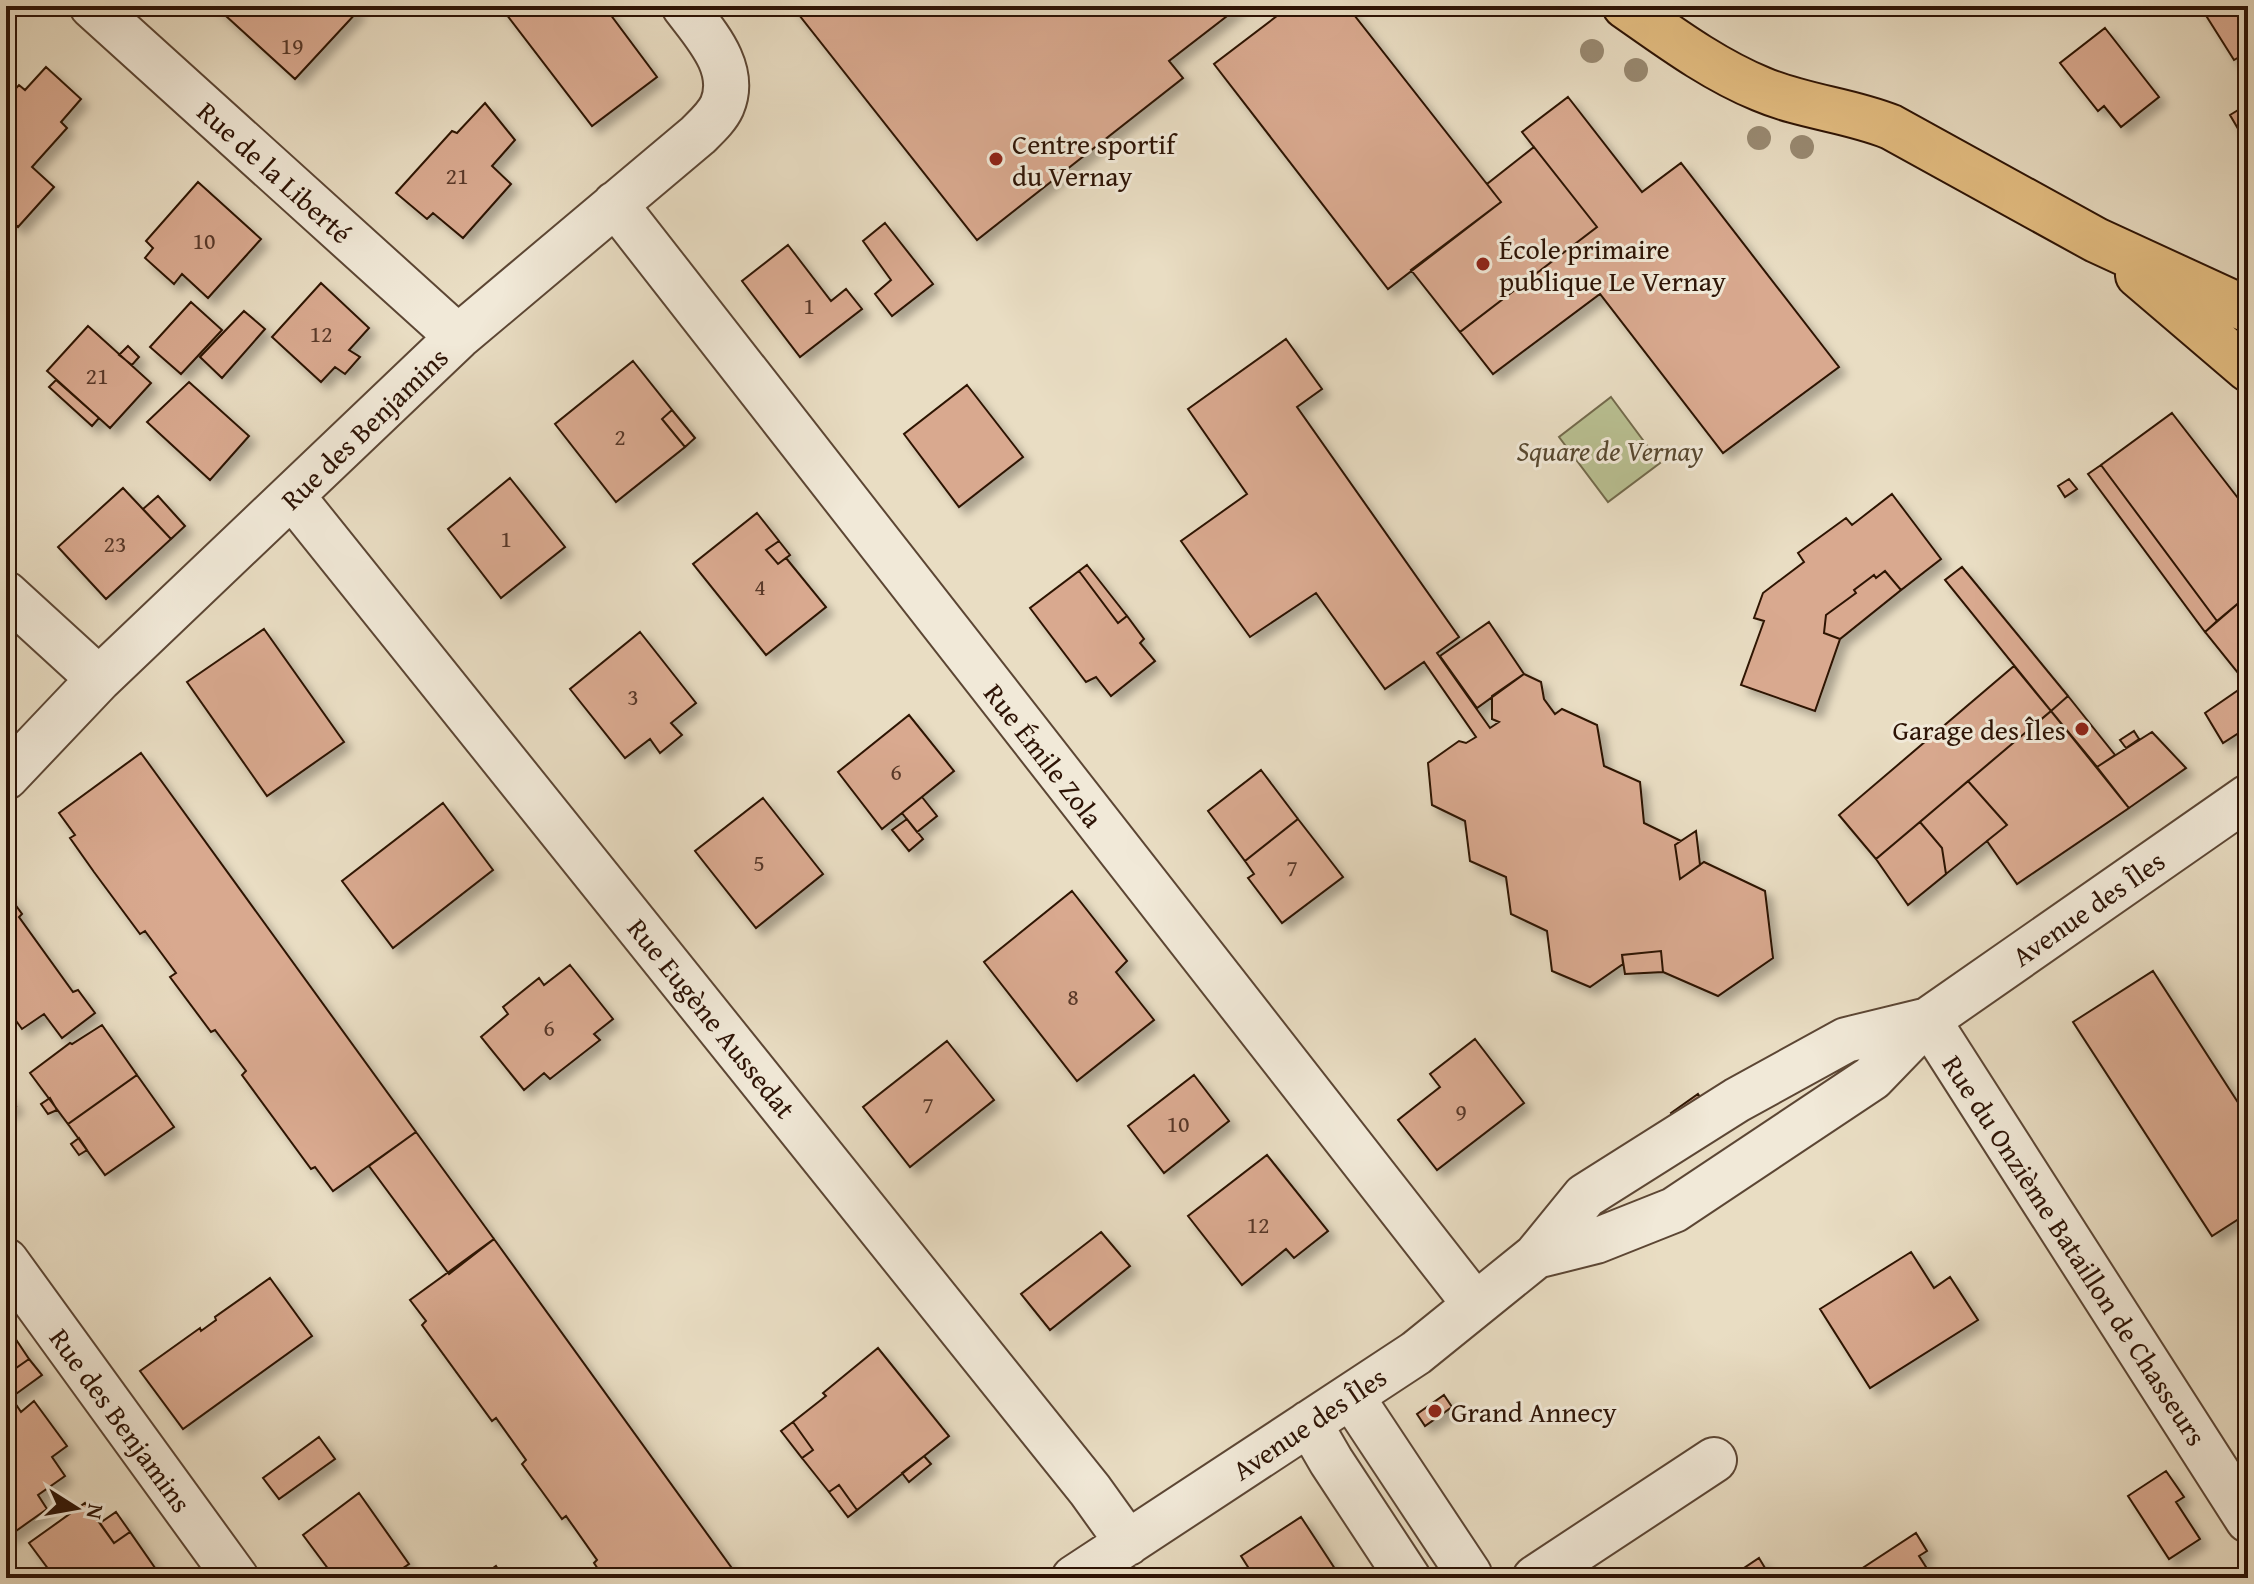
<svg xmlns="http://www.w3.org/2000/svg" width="2254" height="1584" font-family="'Gentium Book Plus',serif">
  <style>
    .green { fill: #b9c092; stroke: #736a4c; stroke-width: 2 }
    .building { fill: #d9a98f; stroke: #2d1305; stroke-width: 2; filter: url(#shadow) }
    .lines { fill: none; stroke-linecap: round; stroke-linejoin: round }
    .minor-casing { stroke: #5c4634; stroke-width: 48 }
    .major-casing { stroke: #2d1305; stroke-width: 48 }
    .minor { stroke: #f1e9d8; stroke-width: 44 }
    .major { stroke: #e4be82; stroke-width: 44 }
    .tree { fill: #998a72 }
    .poi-dot { fill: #8f2418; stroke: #f1e9d8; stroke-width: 3 }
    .labels { text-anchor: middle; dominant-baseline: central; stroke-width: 6; stroke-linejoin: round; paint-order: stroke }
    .number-label { font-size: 24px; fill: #583828 }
    .poi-label { font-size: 28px; fill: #2d1305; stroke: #f1e9d8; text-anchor: start }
    .street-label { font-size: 28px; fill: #2d1305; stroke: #f1e9d8 }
    .park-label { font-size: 28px; font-style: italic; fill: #57472f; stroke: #f1e9d8 }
  </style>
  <defs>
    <filter id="shadow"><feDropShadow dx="7" dy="7" stdDeviation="4" flood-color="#0004"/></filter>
  </defs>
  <rect width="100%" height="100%" fill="#e9ddc3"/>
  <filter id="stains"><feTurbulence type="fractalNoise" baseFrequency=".0025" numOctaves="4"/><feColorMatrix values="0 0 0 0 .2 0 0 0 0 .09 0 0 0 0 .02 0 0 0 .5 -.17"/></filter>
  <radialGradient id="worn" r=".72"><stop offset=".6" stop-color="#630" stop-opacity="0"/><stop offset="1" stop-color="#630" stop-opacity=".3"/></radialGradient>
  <path class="green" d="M1611,397L1660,463L1608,502L1559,437Z"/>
  <path class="building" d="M215,6H353L358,11L295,79Z
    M500,6H604L657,77L592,126Z
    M792,6H1240L1169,61L1183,78L977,240Z
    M1290,6H1347L1501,202L1388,289L1214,64Z
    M2200,6H2248V52L2234,60Z
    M2105,28L2159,97L2121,127L2104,106L2098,111L2060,63Z
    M46,67L81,99L61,122L67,128L32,167L54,187L18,227L6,216V99L19,85L25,90Z
    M1568,97L1642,192L1681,163L1839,367L1723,453L1600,294L1493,374L1460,332L1597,227L1522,132Z
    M485,103L515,140L492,166L511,184L463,238L433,213L427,219L396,193L452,131L457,133Z
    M2248,104V137L2244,139L2230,115Z
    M1534,147L1597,227L1460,332L1411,270L1501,202L1487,184Z
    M198,182L261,239L208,298L182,274L174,284L145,258L153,248L146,241Z
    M885,223L933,284L892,316L875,294L891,280L863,241Z
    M788,245L831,301L846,289L862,309L800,357L742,281Z
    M321,283L369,328L349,350L360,357L345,374L335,367L321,382L272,337Z
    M191,302L222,330L181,374L150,347Z
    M244,311L265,329L222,378L200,357Z
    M88,326L151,383L110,428L47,371Z
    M1286,339L1322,389L1297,407L1459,637L1437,653L1490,728L1499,722L1492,719V696L1524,674L1541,682L1544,699L1555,714L1562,709L1597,725L1604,766L1640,782L1644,823L1681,841L1675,845L1680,879L1704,862L1765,891L1773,958L1718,996L1663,972L1661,951L1622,955L1623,964L1590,987L1552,971L1547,931L1511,914L1506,877L1470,861L1465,821L1432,805L1428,763L1459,741L1466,743L1476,737L1424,662L1385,689L1316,593L1250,637L1181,541L1247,494L1188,409Z
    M128,346L139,357L132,365L119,355Z
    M633,361L672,410L662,419L685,447L616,502L555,424Z
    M56,380L99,418L92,426L49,387Z
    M189,382L249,436L210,480L147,422Z
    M967,385L1023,457L959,507L904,434Z
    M672,410L695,438L685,447L662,419Z
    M2172,413L2248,511V595L2217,621L2101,465Z
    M2101,465L2217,621L2205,632L2088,474Z
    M510,478L565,547L501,598L448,529Z
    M2069,479L2077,489L2065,497L2058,486Z
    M123,488L171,539L106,599L58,547Z
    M1892,494L1941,559L1901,590L1885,571L1876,578L1874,575L1854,590L1856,593L1826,615L1824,633L1840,639L1815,711L1741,685L1764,621L1754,618L1763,593L1804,562L1798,553L1846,518L1852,525Z
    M158,496L185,526L171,539L143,509Z
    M757,513L779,541L766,550L778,564L786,558L826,607L766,655L693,564Z
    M779,541L790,555L778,564L766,550Z
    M1087,565L1127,616L1118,623L1079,571Z
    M1962,567L2068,696L2051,711L1945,580Z
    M1079,571L1118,623L1127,616L1144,639L1140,643L1155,661L1111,696L1096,677L1086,682L1030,608Z
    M1885,571L1901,590L1840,639L1824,633L1826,615L1856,593L1854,590L1874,575L1876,578Z
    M2248,595V727L2223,743L2205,713L2247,684L2205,632Z
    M1489,622L1524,674L1477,708L1440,656Z
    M264,629L344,742L267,796L187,682Z
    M640,632L696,703L671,723L682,735L660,753L650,739L625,758L570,689Z
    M2014,666L2051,711L1876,859L1839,815Z
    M2068,696L2115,755L2097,767L2051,711Z
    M2051,711L2129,808L2017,884L1987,841L2007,825L1968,781Z
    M909,715L954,771L882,829L838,772Z
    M2134,731L2139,739L2126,748L2120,740Z
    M2152,732L2186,768L2129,808L2097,767Z
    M141,753L416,1132L333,1191L315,1167L311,1169L242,1075L246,1071L215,1030L211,1032L170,977L176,973L145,931L140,934L94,872L70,838L75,835L59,813Z
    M1261,770L1298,819L1245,861L1208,811Z
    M1968,781L2007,825L1946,874L1942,848L1920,822Z
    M922,797L937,816L917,832L902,813Z
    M763,798L823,874L756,928L695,851Z
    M443,803L493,870L393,948L342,881Z
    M907,819L923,839L909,851L892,830Z
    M1298,819L1343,877L1282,923L1248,878L1254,874L1245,861Z
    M1920,822L1942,848L1946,874L1908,905L1876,859Z
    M1696,831L1700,865L1680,879L1675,845Z
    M1072,891L1127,961L1116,972L1154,1020L1077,1081L984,962Z
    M6,892L22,914L19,917L73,992L78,990L95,1013L62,1038L44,1014L22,1029L6,1007Z
    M1661,951L1663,972L1625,974L1622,955Z
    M570,965L613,1019L594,1034L600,1040L550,1079L544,1073L524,1090L481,1037L508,1014L503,1007L539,978L544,985Z
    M2153,971L2248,1118V1213L2212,1236L2073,1022Z
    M102,1025L137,1075L68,1124L30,1073L70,1043L72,1044Z
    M1475,1039L1524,1103L1437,1170L1398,1120L1440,1087L1430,1074Z
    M947,1041L994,1100L910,1167L863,1107Z
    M137,1075L174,1127L105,1175L68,1124Z
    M1194,1075L1229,1121L1164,1173L1128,1126Z
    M6,1093L16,1106L6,1113Z
    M1698,1094L1706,1106L1678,1125L1671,1113Z
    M50,1098L57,1110L48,1114L41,1104Z
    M416,1132L494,1239L449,1274L369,1166Z
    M79,1138L87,1150L79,1155L71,1144Z
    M1267,1155L1328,1231L1294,1258L1286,1249L1242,1285L1188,1216Z
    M1101,1232L1130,1266L1050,1330L1021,1294Z
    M494,1239L739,1578H604L594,1563L597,1560L566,1516L562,1519L541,1490L522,1464L526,1460L496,1418L492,1421L422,1325L426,1321L410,1300Z
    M1911,1252L1934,1288L1950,1277L1978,1320L1870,1388L1820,1309Z
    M270,1278L312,1336L183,1429L140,1371L200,1328L201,1331L216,1320L215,1317Z
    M17,1341L29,1359L6,1375V1350Z
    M878,1348L949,1436L857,1510L839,1485L829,1492L802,1458L813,1450L793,1422L826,1396L823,1393Z
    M29,1359L42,1375L9,1399L6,1396V1375Z
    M1444,1395L1452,1407L1425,1426L1417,1414Z
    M34,1401L67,1446L52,1457L65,1476L38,1495L47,1509L6,1538V1414L17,1406L21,1412Z
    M793,1422L813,1450L802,1458L781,1431Z
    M319,1437L335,1459L279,1499L263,1478Z
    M924,1456L931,1464L909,1482L902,1473Z
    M2166,1471L2184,1497L2176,1502L2200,1539L2169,1559L2128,1496Z
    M839,1485L857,1510L848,1517L829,1492Z
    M359,1493L409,1564L388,1578H335L303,1535Z
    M85,1503L114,1543L130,1532L162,1578H55L29,1543Z
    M116,1512L130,1532L114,1543L100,1523Z
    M1301,1517L1341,1578H1255L1241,1556Z
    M1916,1533L1927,1551L1919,1556L1933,1578H1863L1858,1571Z
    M1759,1558L1771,1578H1729Z
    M496,1566L504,1578H479Z"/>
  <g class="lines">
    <defs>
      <path id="minor" d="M92,6L458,337
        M615,204L1474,1303
        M292,496L1090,1490L1128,1543
        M6,594L99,679
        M6,777L99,679L458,337L698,135C707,126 717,117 722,106C738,68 705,34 684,6
        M1928,1020L2248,1520
        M1536,1256L1596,1241L1674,1210L1872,1078L1928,1020L2248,797
        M6,1261L236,1578
        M1351,1396L1469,1574
        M1309,1423L1331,1461L1408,1578
        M1074,1578L1416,1353L1536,1256L1585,1196L1737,1100L1846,1040L1928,1020
        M1535,1578L1714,1460"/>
      <path id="major" d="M1625,6C1668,36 1712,69 1761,89C1803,107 1849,110 1891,127L2096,240L2248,310
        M2138,275L2248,369"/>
    </defs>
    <use href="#minor" class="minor-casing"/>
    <use href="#major" class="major-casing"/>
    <use href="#minor" class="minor"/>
    <use href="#major" class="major"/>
  </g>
  <g class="tree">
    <circle cx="1592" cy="51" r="12"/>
    <circle cx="1636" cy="70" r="12"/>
    <circle cx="1759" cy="138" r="12"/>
    <circle cx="1802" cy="147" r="12"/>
  </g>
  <g class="poi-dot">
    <circle cx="996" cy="159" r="8"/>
    <circle cx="1483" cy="264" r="8"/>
    <circle cx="2082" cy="729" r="8"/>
    <circle cx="1435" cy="1411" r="8"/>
  </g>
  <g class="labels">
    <g class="number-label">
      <text x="292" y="45">19</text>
      <text x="457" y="175">21</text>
      <text x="204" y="240">10</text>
      <text x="809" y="305">1</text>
      <text x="321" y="333">12</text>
      <text x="97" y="375">21</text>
      <text x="620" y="436">2</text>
      <text x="506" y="538">1</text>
      <text x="115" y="543">23</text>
      <text x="760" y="586">4</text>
      <text x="633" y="696">3</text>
      <text x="896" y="771">6</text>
      <text x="759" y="862">5</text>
      <text x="1292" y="867">7</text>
      <text x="1073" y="996">8</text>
      <text x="549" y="1027">6</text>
      <text x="928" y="1104">7</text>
      <text x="1461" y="1111">9</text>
      <text x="1178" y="1123">10</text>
      <text x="1258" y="1224">12</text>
    </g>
    <g class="poi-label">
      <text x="1012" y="143">Centre sportif<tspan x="1012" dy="32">du Vernay</tspan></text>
      <text x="1499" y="248">École primaire<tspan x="1499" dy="32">publique Le Vernay</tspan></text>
      <text x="2066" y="729" text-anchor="end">Garage des Îles</text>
      <text x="1451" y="1411">Grand Annecy</text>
    </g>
    <g class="street-label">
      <text transform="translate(275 172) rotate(42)">Rue de la Liberté</text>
      <text transform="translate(364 428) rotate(-44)">Rue des Benjamins</text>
      <text transform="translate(1044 755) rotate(52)">Rue Émile Zola</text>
      <text transform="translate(2088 908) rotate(-35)">Avenue des Îles</text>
      <text transform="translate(712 1018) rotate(51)">Rue Eugène Aussedat</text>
      <text transform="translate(2075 1250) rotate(57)">Rue du Onzième Bataillon de Chasseurs</text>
      <text transform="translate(121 1420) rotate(54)">Rue des Benjamins</text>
      <text transform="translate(1309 1423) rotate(-34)">Avenue des Îles</text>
    </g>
    <g class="park-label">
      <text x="1610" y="450">Square de Vernay</text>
    </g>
  </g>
  <rect width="2254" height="1584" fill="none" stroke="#e9ddc3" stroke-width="32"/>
  <rect x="8" y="8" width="2238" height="1568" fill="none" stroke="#2d1305" stroke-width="4"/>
  <rect x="16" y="16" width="2222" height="1552" fill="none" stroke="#2d1305" stroke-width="2"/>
  <g transform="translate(76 1508) rotate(101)" stroke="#f1e9d8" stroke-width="6" paint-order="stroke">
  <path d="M0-6L14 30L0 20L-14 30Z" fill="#2d1305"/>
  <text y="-12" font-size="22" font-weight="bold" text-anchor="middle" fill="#2d1305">N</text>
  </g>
  <rect width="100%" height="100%" filter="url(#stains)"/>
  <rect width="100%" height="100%" fill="url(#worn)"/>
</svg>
